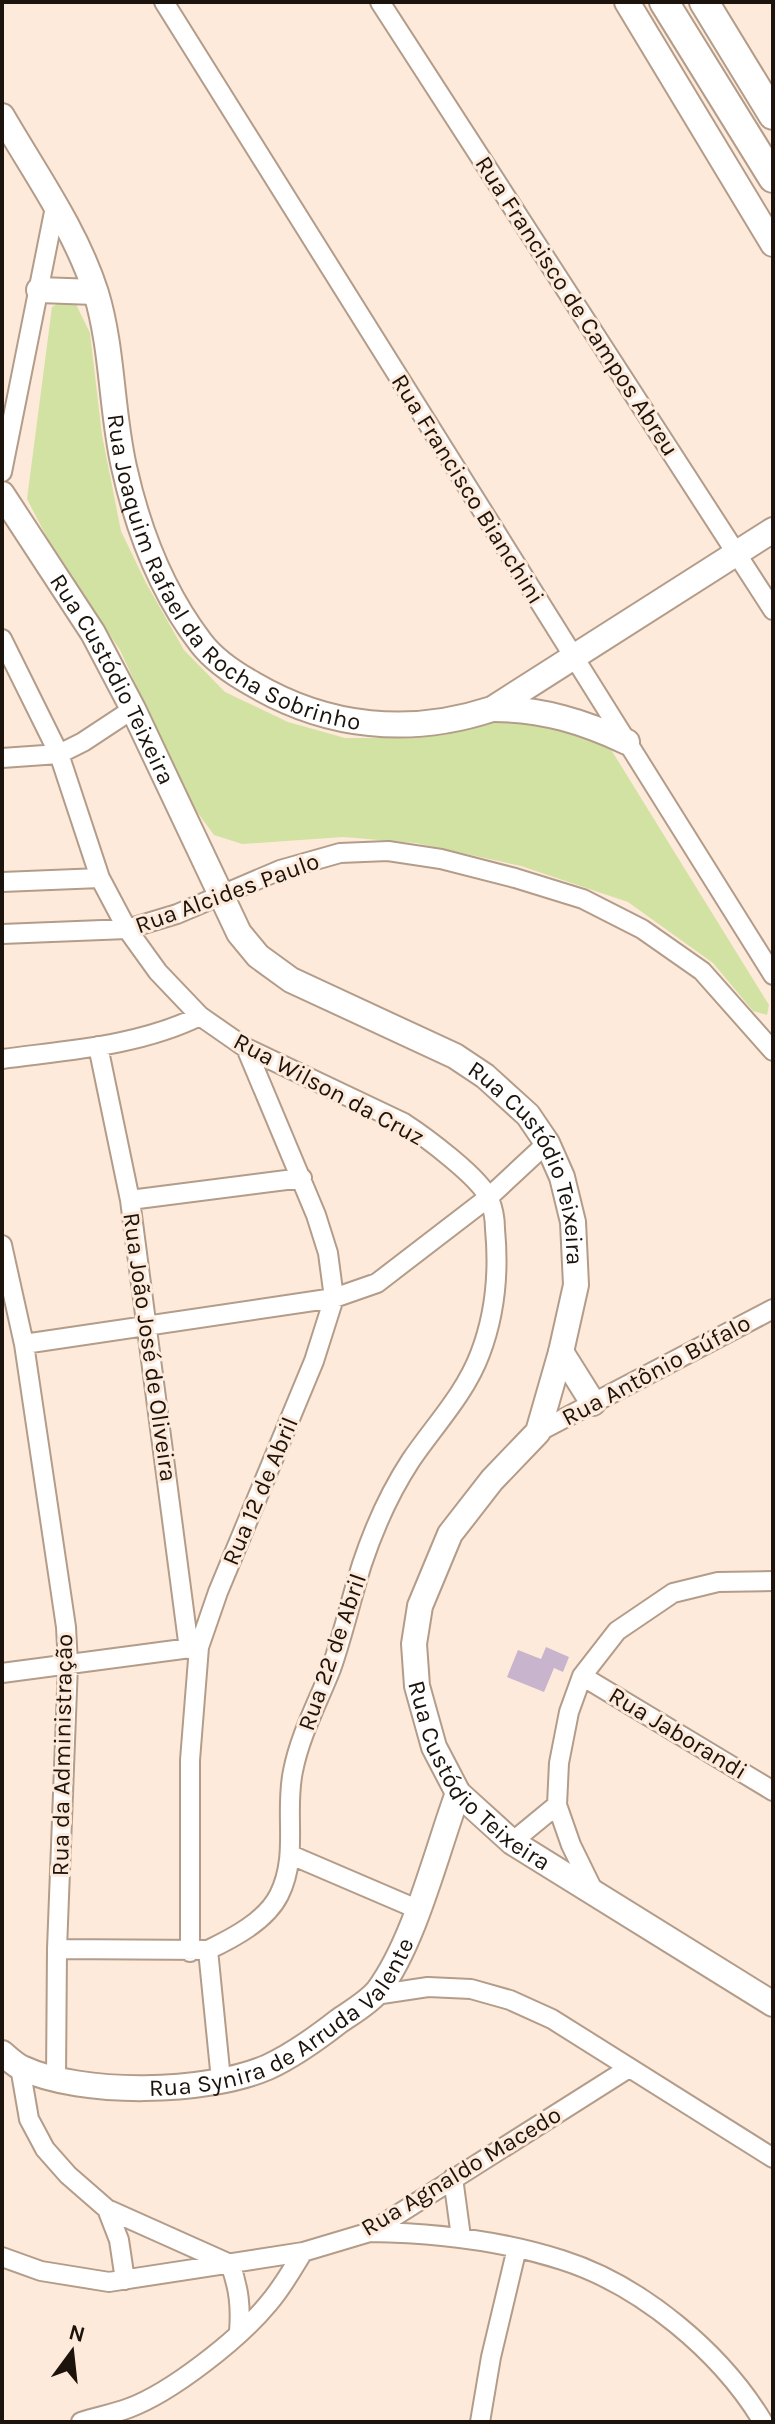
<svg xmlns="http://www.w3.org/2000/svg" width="775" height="2424" font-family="Karla,sans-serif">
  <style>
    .green { fill: #d1e2a2 }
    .building { fill: #c8b4cc }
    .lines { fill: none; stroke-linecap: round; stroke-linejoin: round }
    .street-casing { stroke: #b39c89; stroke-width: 22 }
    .secondary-casing { stroke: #b39c89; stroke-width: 28 }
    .primary-casing { stroke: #b39c89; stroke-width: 32 }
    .street { stroke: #fff; stroke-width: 18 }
    .secondary { stroke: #fff; stroke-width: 24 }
    .primary { stroke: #fff; stroke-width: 28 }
    .labels { text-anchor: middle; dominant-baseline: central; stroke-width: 6; stroke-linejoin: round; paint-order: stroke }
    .street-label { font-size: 24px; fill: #1c140c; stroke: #feeada }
  </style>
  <rect width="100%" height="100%" fill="#feeada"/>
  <path class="green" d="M72,296L90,333L102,435L121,531L146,583L184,650L225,692L288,722L345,738H403L459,731L531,708L602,735L769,1005L767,1015L753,1011L713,963L628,902L521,866L416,843L343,837L242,844L214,835L189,801L120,650L57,557L27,499L52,307Z"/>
  <path class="building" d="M546,1647L569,1657L563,1672L554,1668L544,1692L507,1677L518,1650L541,1659Z"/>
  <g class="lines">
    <defs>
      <path id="street" d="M164,2L773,975
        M380,2L773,610
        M2,472L55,207
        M2,639L59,754L100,878L127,929L158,972L200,1016L246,1048L404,1123C424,1136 481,1178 489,1199C493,1208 495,1220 495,1229C499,1271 495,1315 480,1354C465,1394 434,1426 411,1460C390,1492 374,1528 362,1564C351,1599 343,1635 331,1669C318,1702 300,1735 293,1771C284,1813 299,1855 279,1895C266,1921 233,1938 208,1950L57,1949
        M2,758L59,754L83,742L133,709
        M2,882L100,878
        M2,934L127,929L177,914L280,870L340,853L388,851L441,859L515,878L583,899L642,929L702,971L773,1051
        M98,1046L130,1200L189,1649
        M2,1059C69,1050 139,1046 200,1016
        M130,1200L302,1178
        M2,1245L24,1344L66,1627L68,1664L57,1949L56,2079
        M24,1344L334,1298L377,1283L489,1197L547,1143
        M538,1432L773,1309
        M2,1673L198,1647
        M582,1676L773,1791
        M512,1842L557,1805
        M291,1855L417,1909
        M594,1892L571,1845L557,1805L559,1763L569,1712L582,1676L617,1631L673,1593L718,1582L773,1581
        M208,1950L221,2080
        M190,1952V1760L199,1647L218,1592L314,1361L334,1298L328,1253L316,1215L246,1048
        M375,1995L428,1987L471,1989L510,2000L552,2019L773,2158
        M20,2067L29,2119L45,2149L68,2175L107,2209L230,2264C239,2288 241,2307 239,2332
        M453,2178L461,2237
        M107,2209L119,2240L125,2280
        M370,2232C435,2233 500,2240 562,2260C641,2285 721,2352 763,2422
        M2,2257L41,2271L109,2282L303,2252L370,2232L629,2068
        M81,2422C96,2417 113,2414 129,2408C172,2392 239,2339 268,2304C282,2288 292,2270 303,2252
        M480,2422L491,2357L517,2248"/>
      <g id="secondary">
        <path d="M627,2L773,244"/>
        <path id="s1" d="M2,116C35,173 76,230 96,293C113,349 111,409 124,467C138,530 161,591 201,643C214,660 235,674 253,684C328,728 410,736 492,709L773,530"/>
        <path d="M39,290L95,292"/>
        <path id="s2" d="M2,494L93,633L133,709L239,933L258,956L291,980L455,1056L485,1076L528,1115L547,1143L562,1177L573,1222L576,1285L561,1352L538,1432L492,1480L450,1534L420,1606L414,1644L417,1686L434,1747L458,1793L512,1842L773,2004"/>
        <path d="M494,709C543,709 584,722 627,742"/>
        <path d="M561,1352L593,1403"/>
        <path id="s3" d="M2,2053C8,2058 15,2065 22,2068C82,2096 206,2094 268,2067C294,2055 316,2039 339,2021C352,2012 368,2003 378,1991C415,1941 436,1853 458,1793"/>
      </g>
      <path id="primary" d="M664,2L773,178
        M704,2L773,115"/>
    </defs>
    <use href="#street" class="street-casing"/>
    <use href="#secondary" class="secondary-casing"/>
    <use href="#primary" class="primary-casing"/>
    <use href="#street" class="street"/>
    <use href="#secondary" class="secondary"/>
    <use href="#primary" class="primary"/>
  </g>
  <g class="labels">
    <g class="street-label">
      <text transform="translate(577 306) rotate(57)">Rua Francisco de Campos Abreu</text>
      <text transform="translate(468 489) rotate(58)">Rua Francisco Bianchini</text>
      <text stroke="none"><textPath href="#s1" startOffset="538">Rua Joaquim Rafael da Rocha Sobrinho</textPath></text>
      <text stroke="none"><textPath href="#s2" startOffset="216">Rua Custódio Teixeira</textPath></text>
      <text transform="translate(227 893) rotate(-20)">Rua Alcides Paulo</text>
      <text transform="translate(329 1089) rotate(28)">Rua Wilson da Cruz</text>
      <text stroke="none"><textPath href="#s2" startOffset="888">Rua Custódio Teixeira</textPath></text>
      <text transform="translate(150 1347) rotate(82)">Rua João José de Oliveira</text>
      <text transform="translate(656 1370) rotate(-28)">Rua Antônio Búfalo</text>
      <text transform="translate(260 1491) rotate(-67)">Rua 12 de Abril</text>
      <text transform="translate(332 1652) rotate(-71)">Rua 22 de Abril</text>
      <text transform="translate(678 1733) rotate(31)">Rua Jaborandi</text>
      <text transform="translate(62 1755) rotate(-89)">Rua da Administração</text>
      <text stroke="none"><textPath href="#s2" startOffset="1584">Rua Custódio Teixeira</textPath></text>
      <text stroke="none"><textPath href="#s3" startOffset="312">Rua Synira de Arruda Valente</textPath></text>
      <text transform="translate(461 2171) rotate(-31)">Rua Agnaldo Macedo</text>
    </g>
  </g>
  <rect width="775" height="2424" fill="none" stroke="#1c140c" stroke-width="8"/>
  <g transform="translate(72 2352) rotate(15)" stroke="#feeada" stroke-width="6" paint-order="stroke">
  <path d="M0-6L14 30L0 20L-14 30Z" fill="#1c140c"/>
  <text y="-12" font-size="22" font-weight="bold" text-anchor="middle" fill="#1c140c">N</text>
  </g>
</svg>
